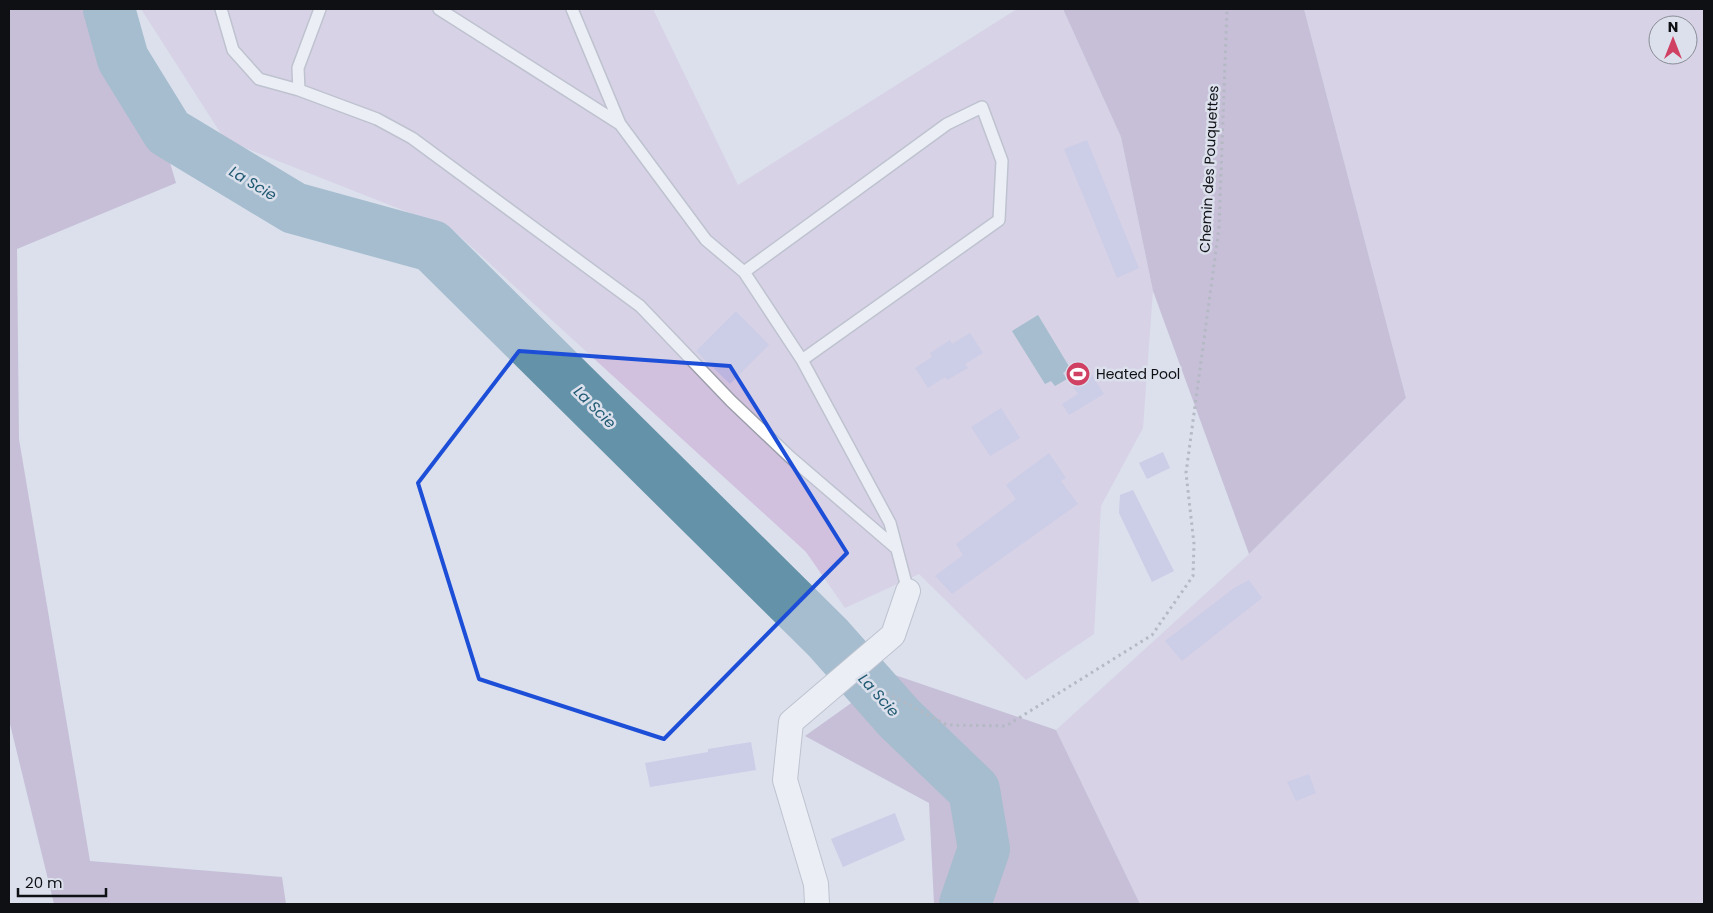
<svg xmlns="http://www.w3.org/2000/svg" width="1713" height="913" font-family="Poppins,sans-serif">
  <style>
    .green { fill: #d2c1de; fill-rule: evenodd }
    .forest { fill: #ad97bd }
    .water { fill: #6492a8 }
    .lines { fill: none; stroke-linecap: round; stroke-linejoin: round }
    .river { stroke: #6492a8; stroke-width: 52 }
    .building { fill: #bbb5e0 }
    .service-casing { stroke: #9b9fab; stroke-width: 14 }
    .minor-casing { stroke: #9b9fab; stroke-width: 26 }
    .path { stroke: #868a92; stroke-width: 3; stroke-dasharray: 2.5 4; stroke-linecap: butt }
    .service { stroke: #fff; stroke-width: 11 }
    .minor { stroke: #fff; stroke-width: 24 }
    .marked { fill: none; stroke: #1d4ed8; stroke-width: 4; stroke-linejoin: round }
    .labels { text-anchor: middle; dominant-baseline: central; stroke-width: 5; stroke-linejoin: round; paint-order: stroke }
    .street-label { font-size: 14px; fill: #0f1014; stroke: #dbe0ec }
    .poi-label { font-size: 14px; fill: #0f1014; stroke: #dbe0ec; text-anchor: start }
    .water-label { font-size: 15px; font-style: italic; fill: #1e5871; stroke: #dbe0ec }
  </style>
  <rect width="100%" height="100%" fill="#dbe0ec"/>
  <path class="green" d="M141,9H653L738,185L1017,9H1063L1121,137L1153,291L1143,428L1101,506L1094,634L1026,680L919,574L845,608L806,552L453,230L225,140Z
    M1304,9H1704V904H1140L1056,730L1249,554L1406,398ZM1658,25H1688V55H1658Z"/>
  <path class="forest" d="M9,9H125L176,183L17,249L19,439L90,861L282,877L286,904H54L9,720Z
    M1063,9H1304L1406,398L1249,554L1153,291L1121,137Z
    M892,674L1056,730L1140,904H934L929,803L805,736Z"/>
  <path class="water" d="M1038,315L1070,368L1063,373L1067,379L1055,386L1051,381L1045,384L1012,331Z"/>
  <g class="lines">
    <path class="river" d="M109,9L123,59L168,132L294,208L432,246L828,638L899,718L974,790L984,849L965,904"/>
  </g>
  <path class="building" d="M1087,140L1139,268L1117,278L1064,149Z
    M736,311L769,345L730,384L696,351Z
    M970,333L983,353L965,364L968,368L947,380L945,377L928,388L915,368L932,357L930,353L950,340L952,344Z
    M1092,375L1104,394L1069,415L1062,404L1078,394L1073,387Z
    M1001,408L1020,438L990,456L971,427Z
    M1163,452L1170,468L1147,479L1139,463Z
    M1049,453L1066,478L1061,481L1078,504L952,594L935,576L963,555L956,544L1016,499L1006,485Z
    M1133,490L1174,571L1152,582L1119,513L1120,495Z
    M1249,580L1262,598L1182,661L1165,641L1234,588Z
    M751,742L756,770L650,787L645,763L708,752V749Z
    M1309,774L1316,793L1296,801L1287,782Z
    M895,813L905,840L843,867L831,839Z"/>
  <g class="lines">
    <defs>
      <path id="service" d="M221,9L233,50L259,79L299,90
        M320,9L298,68L299,90L377,119L412,138L640,306L731,401L790,457L896,548
        M439,9L620,124
        M572,9L620,124L706,240L744,272L947,124L982,107L1002,161L999,220L802,360L890,523L908,591
        M744,272L802,360"/>
      <path id="minor" d="M817,904L816,884L785,780L791,722L893,635L908,591"/>
    </defs>
    <use href="#service" class="service-casing"/>
    <use href="#minor" class="minor-casing"/>
    <path class="path" d="M875,687L947,725L1006,726L1152,635L1193,576L1194,544L1186,473L1219,228L1227,9"/>
    <use href="#service" class="service"/>
    <use href="#minor" class="minor"/>
  </g>
  <path d="M0 0H1713V913H0ZM519,351L730,366L847,553L664,739L479,679L418,483Z" fill="#dbe0ec" fill-opacity=".55" fill-rule="evenodd"/>
  <path class="marked" d="M519,351L730,366L847,553L664,739L479,679L418,483Z"/>
  <defs>
    <symbol id="stadium-disc" viewBox="-11 -11 22 22"><circle r="9.5" fill="#d04062" stroke="#dbe0ec"/><path d="M0-5a6.5 5 0 1 0 0 10a6.5 5 0 1 0 0-10ZM-3.5-1.8h7v3.6h-7Z" fill="#fff"/></symbol>
  </defs>
  <g fill-rule="evenodd">
    <use href="#stadium-disc" x="1064" y="360" width="28" height="28"/>
  </g>
  <g class="labels">
    <g class="street-label">
      <text transform="translate(1209 169) rotate(-87)">Chemin des Pouquettes</text>
    </g>
    <g class="poi-label">
      <text x="1096" y="374">Heated Pool</text>
    </g>
    <g class="water-label">
      <text transform="translate(253 183) rotate(31)">La Scie</text>
      <text transform="translate(595 407) rotate(45)">La Scie</text>
      <text transform="translate(879 695) rotate(48)">La Scie</text>
    </g>
  </g>
  <rect width="1713" height="913" fill="none" stroke="#0f1014" stroke-width="20"/>
  <g transform="translate(1673 40)"><circle r="24" fill="#dbe0ec" stroke="#898d96"/>
  <path d="M0-4L9 19L0 12L-9 19Z" fill="#d04062"/>
  <text y="-8" font-size="14" font-weight="bold" text-anchor="middle" fill="#0f1014">N</text>
  </g>
  <path d="M18 888v8h88v-8" fill="none" stroke="#0f1014" stroke-width="2.5"/>
  <text x="25" y="888" font-size="15" fill="#0f1014" stroke="#dbe0ec" stroke-width="4" paint-order="stroke">20 m</text>
</svg>
